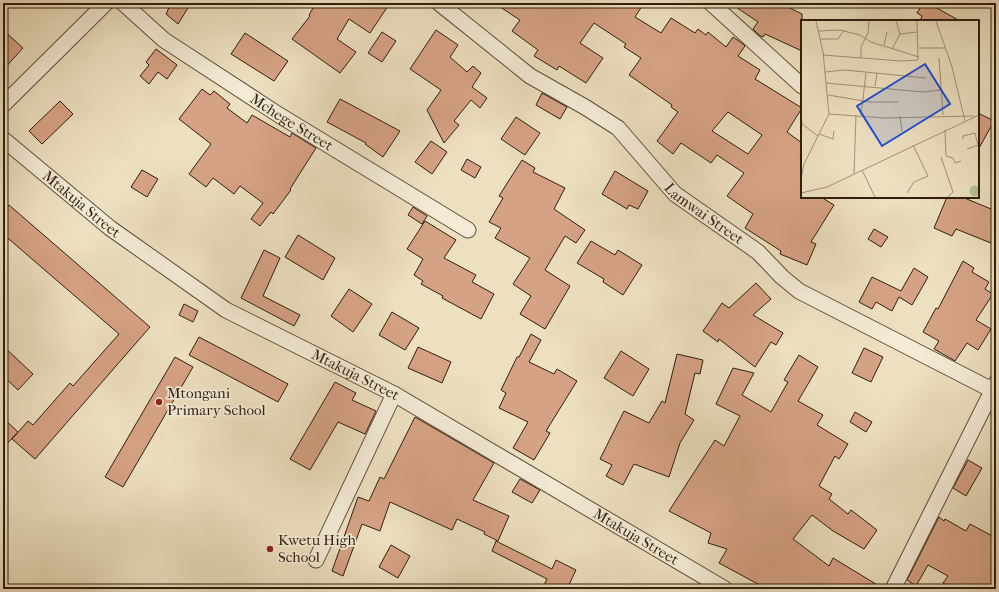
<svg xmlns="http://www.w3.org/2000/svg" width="999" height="592" font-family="'IM FELL French Canon',serif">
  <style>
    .building { fill: #d6a285; stroke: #2f1e0e; fill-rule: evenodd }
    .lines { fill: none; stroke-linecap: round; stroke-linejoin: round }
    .minor-casing { stroke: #5e4e3a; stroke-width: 17 }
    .minor { stroke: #f3ebd6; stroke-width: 15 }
    .poi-dot { fill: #8f2418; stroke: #f3ebd6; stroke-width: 1.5 }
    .labels { text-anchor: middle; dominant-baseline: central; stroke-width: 3.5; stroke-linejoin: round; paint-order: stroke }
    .street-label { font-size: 15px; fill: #2f1e0e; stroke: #f3ebd6 }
    .poi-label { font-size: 15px; fill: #2f1e0e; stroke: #f3ebd6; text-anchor: start }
    .inset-road { fill: none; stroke: #a19279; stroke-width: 1 }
    .view { fill: #1d4ed8; fill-opacity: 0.15; stroke: #1d4ed8; stroke-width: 2 }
    .inset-edge { fill: none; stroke: #2f1e0e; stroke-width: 2 }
  </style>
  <rect width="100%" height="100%" fill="#ede0c0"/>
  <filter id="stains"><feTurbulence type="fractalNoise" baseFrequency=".005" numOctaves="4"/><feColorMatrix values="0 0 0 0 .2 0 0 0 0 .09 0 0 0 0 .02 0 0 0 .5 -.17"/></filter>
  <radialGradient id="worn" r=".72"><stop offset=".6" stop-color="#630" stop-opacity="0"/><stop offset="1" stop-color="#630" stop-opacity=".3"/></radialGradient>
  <path class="building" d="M171,3H191L178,24L166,14Z
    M316,3H390L370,33L349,19L337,39L356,52L340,73L292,39L310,16L309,15Z
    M494,3H644L635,17L661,33L671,18L695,33L698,29L706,35L708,32L726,47L733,37L743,44L745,46L738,56L760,70L755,79L802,108L787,132L802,143V197H821L834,205L811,242L816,244L807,265L780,254L781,251L745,228L753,214L727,196L744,173L717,155L711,163L681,143L673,154L657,141L678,112L671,107L672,105L629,75L641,58L624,47L626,44L594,23L580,43L603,58L586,83L559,66L557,70L534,56L538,50L512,31L520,20ZM728,112L762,135L748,154L712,131Z
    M730,3H780L802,14V51L765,34L763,37L759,35L753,29L758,22Z
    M923,3H928L960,21H920L922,16L917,13Z
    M3,30L23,48L3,70Z
    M436,30L458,45L450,57L467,72L473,66L481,73L472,87L487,98L480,108L471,100L454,121L459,125L444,143L427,110L441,90L410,69Z
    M382,32L396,41L382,62L368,53Z
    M245,33L288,61L274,81L231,54Z
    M156,49L177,65L167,79L158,72L149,84L140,76L149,65L146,62Z
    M202,89L210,95L214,91L230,104L227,108L247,123L252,115L290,137L292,133L316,148L290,189L291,190L273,214L271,212L260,226L251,219L263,203L240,186L234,194L213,178L206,187L189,174L211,144L179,119Z
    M542,93L567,107L560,119L536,105Z
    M340,99L400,131L383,157L365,144L366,143L327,122Z
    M60,101L73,114L42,144L29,131Z
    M978,113L994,121L978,150Z
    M516,117L540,133L525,155L501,139Z
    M431,141L447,152L432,174L415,162Z
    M467,159L481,167L475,178L461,170Z
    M522,160L535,168L533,172L565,188L554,209L585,230L576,243L565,236L545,270L570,286L545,329L520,314L531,296L513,284L530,258L495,238L501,228L489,222L503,198L499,196Z
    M142,170L158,179L147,197L131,187Z
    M615,171L648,191L638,209L629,205L627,209L602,194Z
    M947,197H962L996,211V245L956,229L952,236L934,228Z
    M9,205L150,327L35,459L12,439L28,421L33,425L70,383L73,386L119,334L3,234V212Z
    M413,207L427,216L422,224L408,215Z
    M425,221L456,240L444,258L476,275L472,282L494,294L481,319L442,298L443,296L421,284L423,281L414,275L423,259L407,249Z
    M874,229L888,237L881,247L868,239Z
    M298,235L335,258L323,280L285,257Z
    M591,241L615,255L618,250L642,265L623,295L603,282L604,279L577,263Z
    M264,250L280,258L263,296L300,315L294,326L241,298Z
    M963,261L974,268L972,272L989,282L985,289L993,294L976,320L991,329L978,350L967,343L955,361L934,349L939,341L923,332L936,308L938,309Z
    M914,268L928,277L912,305L899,297L892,311L876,302L872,309L859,302L872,277L901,291Z
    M756,283L771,299L753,315L783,333L776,345L771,342L755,367L719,339L718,342L703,331L722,303L729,308Z
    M349,289L372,304L353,332L331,316Z
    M184,304L198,311L193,322L179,315Z
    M392,312L419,328L405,350L379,335Z
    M531,334L541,340L529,362L554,374L557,369L577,381L546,431L550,433L534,460L513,448L528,422L499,408L506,393L501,390L517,357H519Z
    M199,337L288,384L278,402L189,355Z
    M3,346L33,374L18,390L3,376Z
    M418,347L451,362L442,383L408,368Z
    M864,348L883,357L871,382L852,373Z
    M621,351L649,369L633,396L604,378Z
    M677,354L703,360L700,374L695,373L685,414L694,420L680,443L669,477L634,464L623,485L606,476L612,465L600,459L624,411L649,423L662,401L665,403Z
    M799,355L818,367L798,401L823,415L817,425L848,444L839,459L835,456L819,486L832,494L829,499L848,514L851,510L877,530L864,549L833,531L812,515L793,539L829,566L833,558L884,589H767L719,563L727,549L708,543L711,533L669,511L715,440L724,446L740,416L716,404L733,368L754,373L742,395L771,412L788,382L784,380Z
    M175,357L193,367L123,487L105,477Z
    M335,382L356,393L352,400L376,411L365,434L338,422L310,470L290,459Z
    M855,412L872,422L866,432L850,422Z
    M415,417L494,463L473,500L509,516L498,541L484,534L485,532L457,519L452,530L390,502L380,531L362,524L343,576L332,571L358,497L369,501L380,477L384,479Z
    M3,418L18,432L3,448Z
    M968,460L982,468L966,496L953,488Z
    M520,479L540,490L532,503L512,492Z
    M939,517L944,521L945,519L966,531L970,524L996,538V589H953L943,583L948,576L928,565L916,586L907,580Z
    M496,541L552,569L556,560L576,570L567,589H542L547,579L492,551Z
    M391,545L410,556L398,578L379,567Z"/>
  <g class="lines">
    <defs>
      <g id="minor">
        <path id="s1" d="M123,3L164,40L279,115L468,230"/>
        <path id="s2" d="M439,3L530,76L585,107L618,128L675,194L758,252L782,277L799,291L992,390"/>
        <path d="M711,3L802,86"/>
        <path d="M3,105L106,3"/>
        <path id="s3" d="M3,139L110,228L226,310L394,394L725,589"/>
        <path d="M316,560L394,394"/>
        <path d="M893,589L996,383"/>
      </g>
    </defs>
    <use href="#minor" class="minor-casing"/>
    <use href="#minor" class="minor"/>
  </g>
  <g class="poi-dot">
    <circle cx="159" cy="402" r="4"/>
    <circle cx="270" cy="549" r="4"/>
  </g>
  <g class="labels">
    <g class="street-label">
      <text stroke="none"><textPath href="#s1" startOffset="207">Mchege Street</textPath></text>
      <text stroke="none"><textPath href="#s3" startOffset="102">Mtakuja Street</textPath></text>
      <text stroke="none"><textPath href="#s2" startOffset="341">Lamwai Street</textPath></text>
      <text stroke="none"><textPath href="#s3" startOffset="426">Mtakuja Street</textPath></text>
      <text stroke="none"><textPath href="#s3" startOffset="750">Mtakuja Street</textPath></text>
    </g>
    <g class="poi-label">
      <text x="167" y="393">Mtongani<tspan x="167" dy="17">Primary School</tspan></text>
      <text x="278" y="540">Kwetu High<tspan x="278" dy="17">School</tspan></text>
    </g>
  </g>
  <g transform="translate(801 20)">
    <rect width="178" height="178" fill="#ede0c0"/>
    <path d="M168.5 171a5.5 5.5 0 1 1 11 0a5.5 5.5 0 1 1-11 0Z" fill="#b4c395"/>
    <path class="inset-road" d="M95,1L99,14M135,1L151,47L164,101M18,11L39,10L59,15L70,22L118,37M19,19H37L43,10M83,25L86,12M118,28H145M91,29L99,14L116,12M22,35L100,41L117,40L116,1M60,37V27L67,13L68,1M138,38L142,95M24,52L44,50L125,58M25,63L122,72L140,70M74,66L76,53M27,75L69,82H97M0,94L1,104L17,116M28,94L84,98L173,96M60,95L65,53M99,96L101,111M144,110L145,136L152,138L154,143L160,141M18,114L32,119L33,111M162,119V116L174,113L177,125M166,129L178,125M140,137L152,172L147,177M61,150L74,177M53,154L55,95M0,159L3,144L28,94L22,32L15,1M0,173L26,167L178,95M106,173L113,162L127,156L112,125"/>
    <path class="view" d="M124,44L149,84L81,126L56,86Z"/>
    <rect width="178" height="178" class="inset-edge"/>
  </g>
  <rect width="999" height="592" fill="none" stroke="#ede0c0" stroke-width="16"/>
  <rect x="4" y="4" width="991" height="584" fill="none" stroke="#2f1e0e" stroke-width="2"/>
  <rect x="8" y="8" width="983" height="576" fill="none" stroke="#2f1e0e"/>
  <rect width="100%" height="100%" filter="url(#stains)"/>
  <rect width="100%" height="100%" fill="url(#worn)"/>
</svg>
